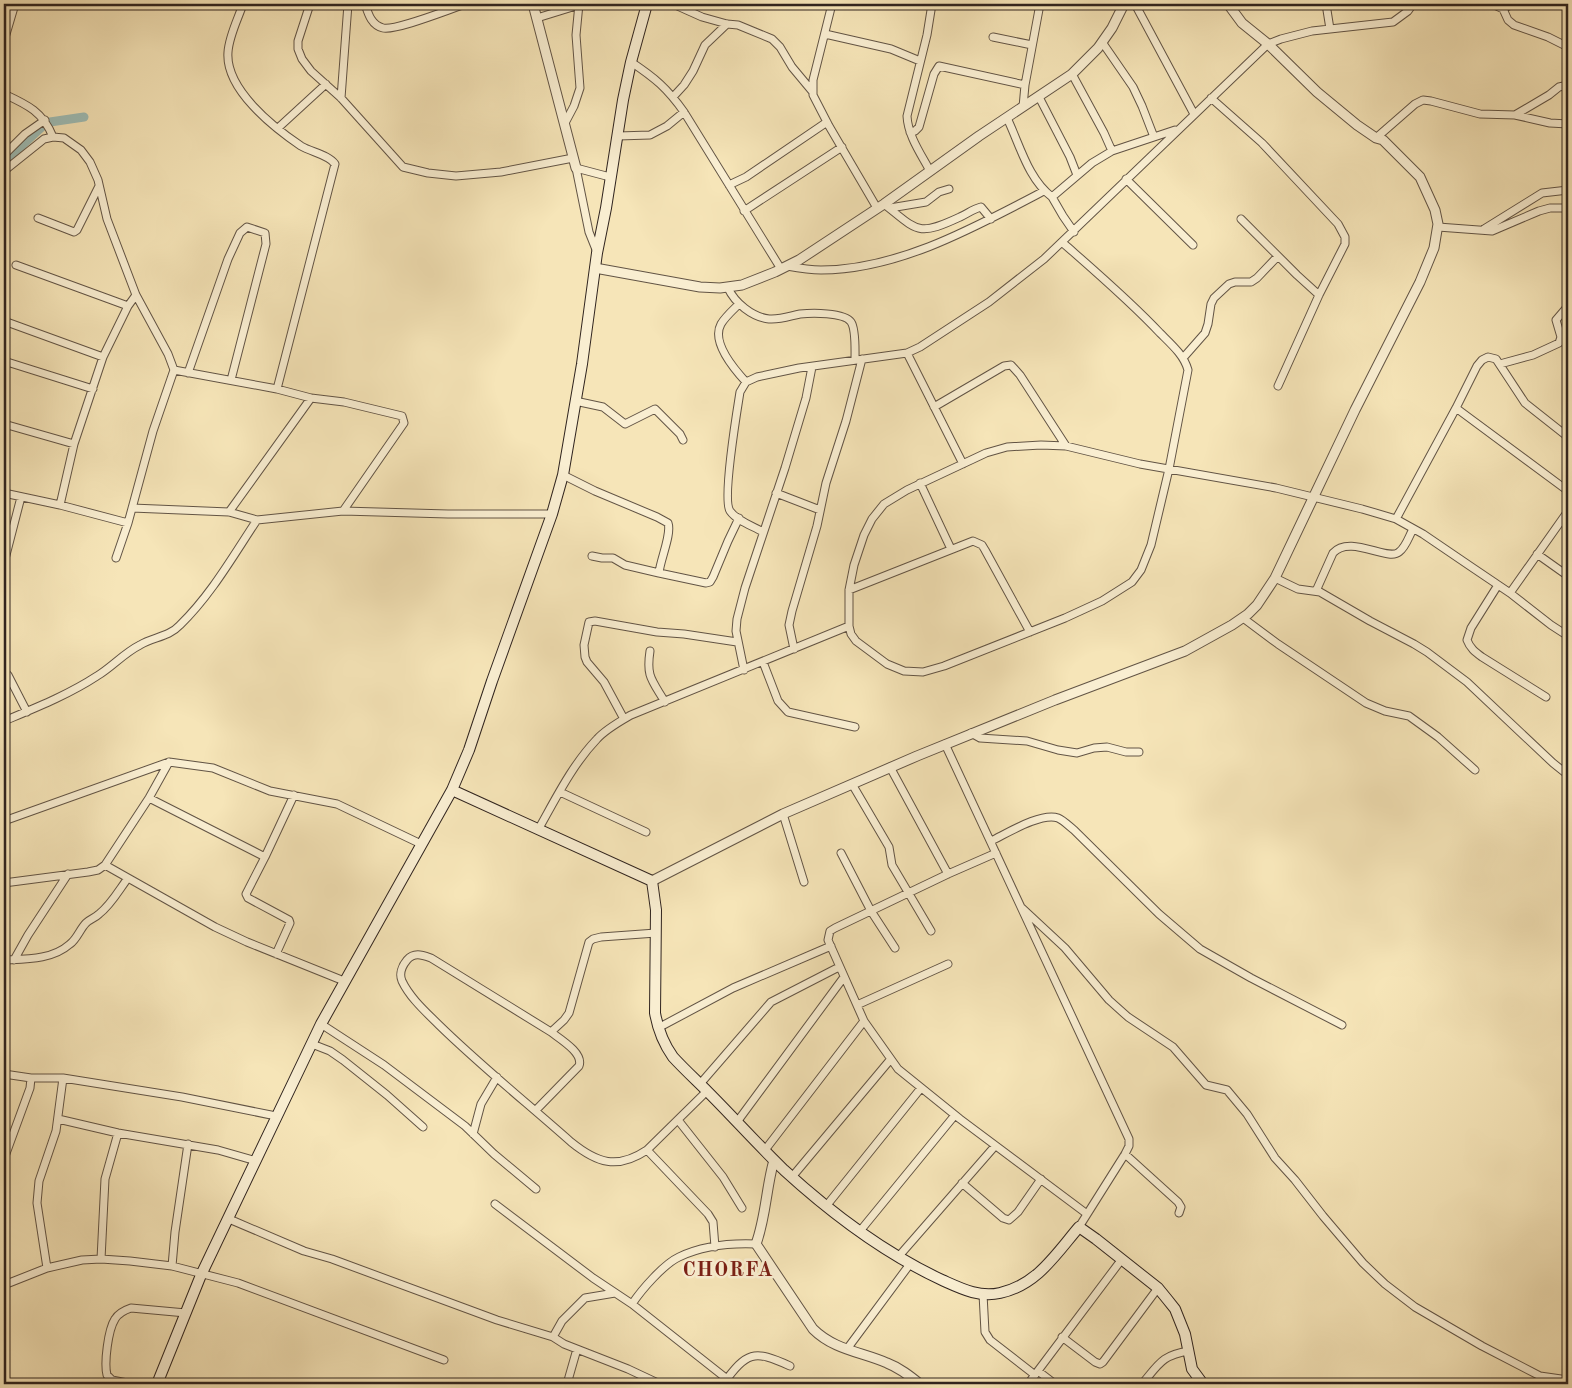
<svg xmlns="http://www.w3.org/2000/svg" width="1572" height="1388" font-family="'Old Standard TT',serif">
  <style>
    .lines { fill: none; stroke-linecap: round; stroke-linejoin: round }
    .canal { stroke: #9ebdb6; stroke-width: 9 }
    .minor-casing { stroke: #625445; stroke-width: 9 }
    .tertiary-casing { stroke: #625445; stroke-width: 11 }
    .secondary-casing { stroke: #30241f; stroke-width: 12 }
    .minor { stroke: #f9eed1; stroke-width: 7 }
    .tertiary { stroke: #f9eed1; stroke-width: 9 }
    .secondary { stroke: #f9eed1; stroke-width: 10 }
    .labels { text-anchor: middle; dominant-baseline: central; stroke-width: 5; stroke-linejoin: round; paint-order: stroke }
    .district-label { font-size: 20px; font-weight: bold; letter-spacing: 1px; fill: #7a1f14; stroke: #f9eed1 }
  </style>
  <rect width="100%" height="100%" fill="#f6e5b8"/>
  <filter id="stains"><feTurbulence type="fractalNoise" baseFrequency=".004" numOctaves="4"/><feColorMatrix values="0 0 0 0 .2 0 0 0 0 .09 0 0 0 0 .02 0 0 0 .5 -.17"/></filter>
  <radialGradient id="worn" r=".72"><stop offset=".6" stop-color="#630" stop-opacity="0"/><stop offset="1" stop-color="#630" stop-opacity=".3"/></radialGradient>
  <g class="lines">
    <path class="canal" d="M4,162L44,125L50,122L84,117"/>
    <defs>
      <path id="minor" d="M243,4C238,19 229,36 228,52C225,89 273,127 301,146C311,152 329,155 335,164L277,389
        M310,4L298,41V49L302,59L311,71L341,98L403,167L428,173L456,176L501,172L573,158
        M365,4C368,13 371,25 383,28C396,31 450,9 466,4
        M673,4L702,17L727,24L738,25L772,39L780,47L792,67L812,91
        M832,4L813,80V95L829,126L877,208
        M1135,4L1194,114
        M1326,4L1330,29
        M1492,4L1503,9L1512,4
        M1503,9L1508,20L1514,25L1548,37L1568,47
        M537,18L579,5
        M825,34L891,49L920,61
        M993,37L1032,45
        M4,41L15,4
        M1102,42L1133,87L1142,106L1154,137L1175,130
        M631,62C655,78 667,88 684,112L781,269
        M1072,74L1104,133L1112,151
        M4,94C28,105 43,112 53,137
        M673,97L684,85L693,71L705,45L727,24
        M1039,97L1070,157L1077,175
        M341,98L348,4
        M1211,98L1262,143L1338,224L1345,237V244L1319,295L1278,386
        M1023,107L1025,85L1040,4
        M1515,115L1550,123L1568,124
        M1007,118C1020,145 1028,179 1052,197
        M565,123L574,106L580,88L576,35L579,4
        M278,128L326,84
        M910,132L915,131L919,127L934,74L939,66L1025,85
        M618,136L650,135L667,126L684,112
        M1376,138L1415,104L1423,100L1431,101L1480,114L1515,115L1549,95L1559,87L1568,85
        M4,155L25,134L45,120
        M4,171L44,139L53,137L64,138L81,150L90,162L98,180L107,219L136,295L168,354L174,370L153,431L128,523L116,558
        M930,171C921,154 908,136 907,116L927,35L932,4
        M1126,179L1193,245
        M729,185L746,177L827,122
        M884,204C918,231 917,237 960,217C967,214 973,209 981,207L991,219
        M890,208L926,202L939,192L949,189
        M744,211L842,147
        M38,218L74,232L77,230L99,186
        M1241,219L1297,275L1319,295
        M1438,227L1492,231L1539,211L1550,208H1568
        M1484,229L1542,193L1568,190
        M1074,232L1063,216L1052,197L1092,163L1112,151L1154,137
        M597,252L589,232L576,168L610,177
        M16,265L128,306
        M787,266C798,268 810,270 821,270C899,270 977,226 1044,191
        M728,288C735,303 752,317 769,319C780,320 790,316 800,314C811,313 844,312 851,322C856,329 855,352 855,360
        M739,304C733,310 725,317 721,324C711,342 734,369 746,382
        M4,321L103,357
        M907,353L963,464
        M1183,358L1205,333L1208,324L1211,304L1214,298L1229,284L1235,282H1251L1257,278L1278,256
        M4,361L93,389
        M1500,364L1533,355L1559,343L1561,337L1556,320L1568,306
        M174,370L277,389L311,398L344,402L402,416L404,423L343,511
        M188,373L228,259L240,233L247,227L265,233L266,244L231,380
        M575,401L603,407L625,424L655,409L680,434L683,440
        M934,407L1004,366L1011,365L1020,375L1066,446
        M1456,408L1568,491
        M4,424L74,444
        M563,475L595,491L657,517L668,523C672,534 660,560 659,573L706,583L710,582L713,577L728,541L739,518
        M920,483L951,549
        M4,493L60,505L128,523
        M776,493L820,510
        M60,505L74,444L103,357L128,306L136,295
        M132,508L229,512L257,520L343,511L448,514H552
        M229,512L311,398
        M1396,519L1456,408L1477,366L1482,360L1488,357L1496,359L1525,403L1568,437
        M763,532C753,526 737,521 730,511C722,500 737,411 740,392L746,382L757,377L799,368L907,353L920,347L989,302L1044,259L1268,44L1281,39L1312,31L1393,22L1408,11L1413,4
        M1537,554L1568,576
        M592,556L602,558H613L625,565L659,573
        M4,563L21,497
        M1275,578L1298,589L1320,592L1370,621L1414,644L1427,652L1467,682L1553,763L1568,775
        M1498,585L1471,628L1467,640C1470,648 1475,652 1482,657L1546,697
        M849,590L973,541L982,545L985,550L1030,632
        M1316,591L1333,553C1350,534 1388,562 1399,552C1406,547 1409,536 1413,529
        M1510,593L1568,511
        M1243,618L1278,644L1366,703L1385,711L1409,716L1438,737L1475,770
        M849,626V590L854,565L864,535L872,519L884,504L907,490L986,453L1007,447L1041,445L1066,446L1140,464L1276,488L1362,509L1396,519L1423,534L1470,566L1510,593L1551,625L1568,636
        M794,649L789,625L792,611L817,526L826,483L846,421L862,359
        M650,651C646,677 652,680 665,702
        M763,662L778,701L788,712L855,727
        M744,670L736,631L737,619L745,588L785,468L806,398L812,367
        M4,672L8,675L27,712
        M624,719L604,682L587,662L585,657L584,645L589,622L595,621L657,632L684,634L737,642
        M4,721C35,708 68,695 97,676C112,667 124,653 140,645C153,637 169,637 180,625C211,595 233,556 257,520
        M971,733L980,738L1027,741L1058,750L1077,753L1094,748L1107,747L1126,752H1139
        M945,744L1129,1139V1146L1125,1154L1079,1227
        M890,767L948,874
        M852,784L889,847L892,865L931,931
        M560,792L646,832
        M149,798L265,857L294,795
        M783,814L804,882
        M4,821L169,762L213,768L270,791L337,804L421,844
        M538,830C555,800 572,765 597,739C606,729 619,722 631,715L849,626L851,634L856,641L887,664L904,671L923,672L944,666L1065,618L1102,601L1132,582L1141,570L1151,545L1169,469L1188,370C1184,355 1171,344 1160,333C1130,301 1096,272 1063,243
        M991,841C1006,834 1041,812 1058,818C1063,820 1069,826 1074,830L1159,914L1200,949L1251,978L1342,1025
        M841,853L871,911L895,948
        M996,853L948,874L835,928L830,931L828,940L864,1021L898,1069L960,1119L1087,1214
        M265,857L246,894L248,898L289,920L290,923L276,954
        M105,865L215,927L247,942L344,981
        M4,883L88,872L98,870L105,865L149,798L169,762
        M1022,908L1065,948L1109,1000L1128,1017L1173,1047L1206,1085L1227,1090L1247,1114L1275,1158L1295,1180L1323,1216L1363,1263L1385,1284L1415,1307L1482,1346L1540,1376L1568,1380
        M656,933L601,937L593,939L589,942L569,1013L564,1020L551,1032L431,958C422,955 414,952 407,960C402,966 399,974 402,981C410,998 426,1012 439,1025C481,1066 527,1103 571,1142C597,1163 617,1170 647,1150L707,1091
        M4,960C26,959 52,960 70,944C77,939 80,929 86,923C90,919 95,918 99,914C111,905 119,890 128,878
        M14,960L28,935L68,874
        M857,1005L948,964
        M321,1024L384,1065L465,1126L494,1154L536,1189
        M658,1028L733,988L831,946
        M312,1044L330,1051L343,1060L387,1095L423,1127
        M4,1074L31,1078
        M700,1084L771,1002L839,967
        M536,1110L579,1066C584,1053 560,1039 551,1032
        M58,1119L118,1133L218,1150L256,1161
        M678,1120L723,1177L742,1208
        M737,1122L844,977
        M473,1134L481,1104L497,1077
        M647,1150L708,1214L713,1222L715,1247
        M765,1150L864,1021
        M1125,1154L1178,1202L1181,1207L1179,1213
        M4,1159L30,1088L31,1078H63L182,1097L276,1116
        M792,1177L890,1060
        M962,1183L1003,1218L1009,1220L1018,1212L1041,1179
        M495,1204L593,1278L632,1304
        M827,1205L921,1088
        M229,1219L304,1251L332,1259L497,1320L553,1337L564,1344L628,1369L660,1384
        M860,1231L955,1115
        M899,1256L995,1146
        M101,1259L105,1179L118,1133
        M172,1266L175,1232L188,1144
        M4,1268L5,1284
        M47,1268L37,1203L39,1181L56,1131L63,1078
        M4,1285L47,1268L82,1260L101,1259L130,1261L172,1266L238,1283L444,1360
        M983,1294L985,1332L990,1340L1035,1375
        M553,1337L562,1321L585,1298L615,1293
        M1062,1337L1095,1362L1100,1364L1103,1362L1158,1288
        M847,1349L910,1264
        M1038,1371L1055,1384
        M727,1379L632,1304C642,1289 664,1264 679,1257C702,1246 732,1243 756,1244
        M158,1381L166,1384
        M132,1384L112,1380L107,1375C104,1363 108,1330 115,1319C118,1314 125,1310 131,1308L186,1313
        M567,1384L577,1349
        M723,1384C747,1352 753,1349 790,1366
        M1028,1384L1122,1259
        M1142,1384C1159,1364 1162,1355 1189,1351"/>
      <path id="tertiary" d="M533,4L576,168
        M595,268L700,287L720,288L742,285L775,272L799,260L884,204L979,136L1072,74L1098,48L1112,28L1124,4
        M652,881L783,814L917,756L1055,700L1185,651L1232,625L1248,614L1257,605L1275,578L1355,410L1420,282L1434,248L1438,224L1435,210L1420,177L1383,140L1376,138L1357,125L1317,92L1268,44L1242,23L1228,4
        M774,1160C766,1188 766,1217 756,1244L813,1329C834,1350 862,1352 887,1363C900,1368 910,1376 920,1384"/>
      <path id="secondary" d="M452,790L652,881L656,910L655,1013C658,1030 663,1043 673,1057C684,1069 696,1080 708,1092C734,1118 758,1145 784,1170C830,1212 886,1254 942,1280C960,1288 979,1298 1000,1293C1037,1285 1056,1254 1079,1227L1096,1239L1158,1288L1167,1299L1175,1309L1185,1334L1192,1369L1203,1384
        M157,1384L201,1275L321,1024L452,790L469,750L492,681L552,514L563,475L582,364L597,253L606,208L623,100L631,62L647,4"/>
    </defs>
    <use href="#minor" class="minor-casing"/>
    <use href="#tertiary" class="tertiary-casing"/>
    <use href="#secondary" class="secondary-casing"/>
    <use href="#minor" class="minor"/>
    <use href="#tertiary" class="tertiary"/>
    <use href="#secondary" class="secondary"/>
  </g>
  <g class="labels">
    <g class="district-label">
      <text x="728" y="1271">CHORFA</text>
    </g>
  </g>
  <rect width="1572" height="1388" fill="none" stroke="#f6e5b8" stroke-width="20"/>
  <rect x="5" y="5" width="1562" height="1378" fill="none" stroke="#30241f" stroke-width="2.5"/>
  <rect x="10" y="10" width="1552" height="1368" fill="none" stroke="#30241f"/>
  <rect width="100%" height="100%" filter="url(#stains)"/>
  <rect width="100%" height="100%" fill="url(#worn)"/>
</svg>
